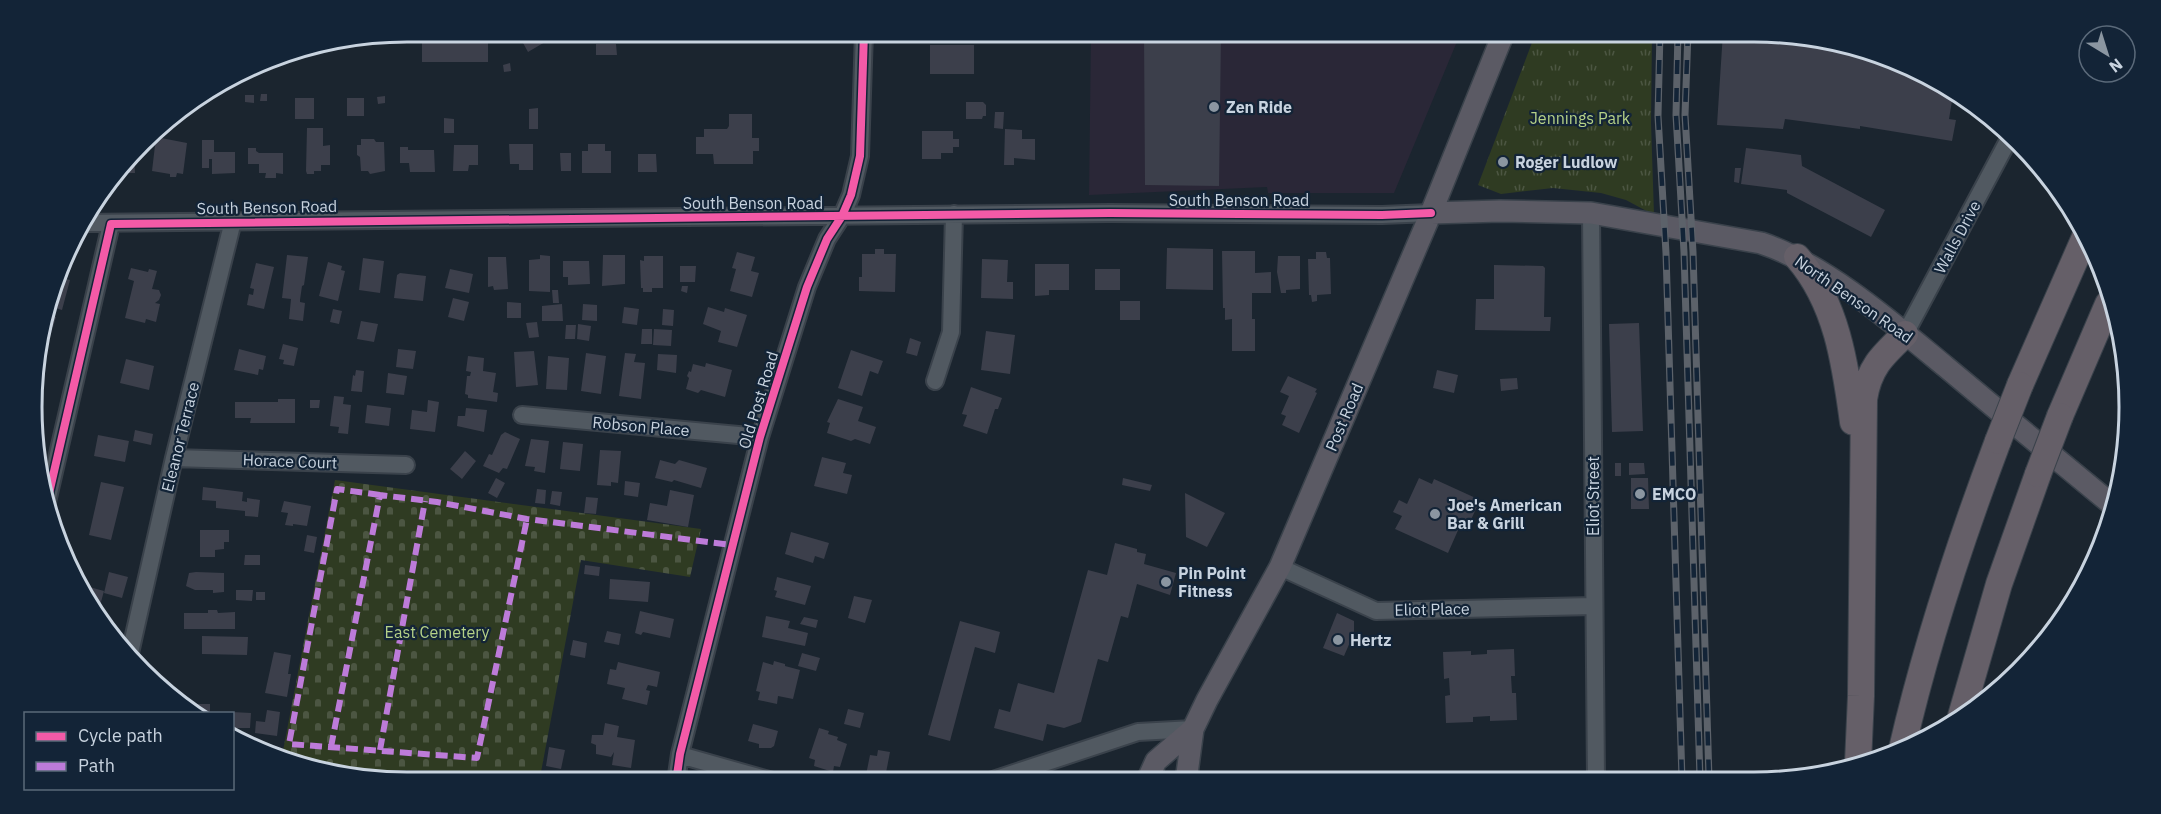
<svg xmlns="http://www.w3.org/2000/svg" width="2161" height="814" font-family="'IBM Plex Sans',sans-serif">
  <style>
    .commercial { fill: #2a2737 }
    .cemetery { fill: url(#cemetery-stones) }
    .park { fill: url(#park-tufts) }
    .building { fill: #3c3f4b }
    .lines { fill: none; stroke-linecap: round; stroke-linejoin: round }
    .minor-casing { stroke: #3a424b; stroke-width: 20 }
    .major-casing { stroke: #3a424b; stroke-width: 24 }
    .highway-casing { stroke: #3a424b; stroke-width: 28 }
    .minor { stroke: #515961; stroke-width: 16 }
    .major { stroke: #5b5a64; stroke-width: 21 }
    .highway { stroke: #655f68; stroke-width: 26 }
    .rail-casing { stroke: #5c626a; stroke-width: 7 }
    .rail { stroke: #132437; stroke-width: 4.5; stroke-dasharray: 14; stroke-linecap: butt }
    .highway-bridge-casing { stroke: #3a424b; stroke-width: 28; stroke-linecap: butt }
    .highway-bridge { stroke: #655f68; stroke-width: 26 }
    .quiet { stroke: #bd7bd9; stroke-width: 6; stroke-dasharray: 12 6; stroke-linecap: butt }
    .cycleway-casing { stroke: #132437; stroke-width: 11 }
    .cycleway { stroke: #f35aa7; stroke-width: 8 }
    .poi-dot { fill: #8b96a1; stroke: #132437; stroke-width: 2 }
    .labels { text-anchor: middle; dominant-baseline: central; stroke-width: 4.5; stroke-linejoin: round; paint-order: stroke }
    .poi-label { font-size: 16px; font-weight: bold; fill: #c8d3df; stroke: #132437; text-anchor: start }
    .park-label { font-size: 16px; fill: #b5d187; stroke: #132437 }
    .street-label { font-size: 16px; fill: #c8d3df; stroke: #132437 }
    .rim { fill: none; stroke: #c8d3df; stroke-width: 3 }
  </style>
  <defs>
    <pattern id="cemetery-stones" width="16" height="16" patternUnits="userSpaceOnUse" patternTransform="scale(1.5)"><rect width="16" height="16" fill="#2f3b22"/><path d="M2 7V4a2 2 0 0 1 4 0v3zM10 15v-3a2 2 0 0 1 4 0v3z" fill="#4c5642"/></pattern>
    <pattern id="park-tufts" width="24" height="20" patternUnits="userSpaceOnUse" patternTransform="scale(1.5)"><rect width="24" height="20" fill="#2f3b22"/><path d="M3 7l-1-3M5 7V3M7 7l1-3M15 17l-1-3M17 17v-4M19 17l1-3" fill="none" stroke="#4c5642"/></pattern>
  </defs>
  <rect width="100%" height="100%" fill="#1b252f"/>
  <path class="commercial" d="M1091,32H1461L1394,193H1268L1267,187L1089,195Z"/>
  <path class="cemetery" d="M335,480L701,529L690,577L581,560L541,772L309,769L282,756Z"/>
  <path class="park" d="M1536,32H1652L1651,123L1654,215L1626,200L1601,193L1553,188L1501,194L1478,185Z"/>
  <path class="building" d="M422,32H472V43H488V62H422Z
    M517,32H562L528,52Z
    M626,32H657V34H626Z
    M1144,32H1221L1219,186L1145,185Z
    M1723,32H1754L1852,44L1953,95L1949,119L1956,120L1952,141L1860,126V129L1785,119L1783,129L1717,125Z
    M596,44H616L617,55H596Z
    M930,45H974V74H930Z
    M510,63L511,71L504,72L503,65Z
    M261,94H267V101H260Z
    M245,95H254V103L245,102Z
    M385,96V103L378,104L377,97Z
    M295,98H314V119H295Z
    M347,98H364V116H347Z
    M966,102H983L986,105V116H983L982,119H966Z
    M538,108V129H529V109Z
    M995,112H1004L1003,129L994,128Z
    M729,114H752V138H759V151H753V164H714L713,154H696V137H704V129H727L729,126Z
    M444,118L454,119V133H444Z
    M307,128H323V146L330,145V165H321V171H314V174H307L306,171Z
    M1005,129L1022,130V139H1035V160L1014,158V165H1004Z
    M922,131H953V139H959V147H953V153H941V159H922Z
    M156,137L187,143L183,174L177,173L176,177H170V174L152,171Z
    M361,139H374L376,142H384L385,171L370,174L368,171H361L360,157L357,155V145H361Z
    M202,140H214V152H235V173L212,174V159H209V168H202Z
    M509,144H533V170H519V164H510Z
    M588,144H605V151H611V173H582V151H588Z
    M454,145H478V165H469L468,171H453Z
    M400,147H408V150H434L435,172H410L409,163H400Z
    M248,148H256V151L259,153H283V174L276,173V178H265L266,173H259V164H248Z
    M1746,148L1801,155L1802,166L1885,210L1871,237L1787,193V190L1741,184Z
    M560,153H571V171H561Z
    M638,154H656L657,172H638Z
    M134,156L135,173H120L129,162Z
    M1735,168H1741L1739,183L1734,182Z
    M1167,248L1213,249V290L1166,289Z
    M875,249H884V254H896L895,292L859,291V277H862V254H875Z
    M1222,251H1255V273L1271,272V293H1252V319H1255V351H1232V319L1225,320V308H1223Z
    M737,252L755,257L751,271L759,273L752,297L730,291L736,269L732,268Z
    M1316,252H1326L1327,258H1330L1331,294L1317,295V301L1312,302L1311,295H1309L1308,259H1316Z
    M287,255L308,257L304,285L302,286L300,300V302L305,303L303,321L289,319L291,299L282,298Z
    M540,255L550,256V292L529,291V260L540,259Z
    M603,255H625V284L602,286Z
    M644,256H663V288H652V292H643V288H641L640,260L644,261Z
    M1278,256H1300V289L1286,290V293H1281L1277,272Z
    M488,257H506L508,289L494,290L493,286L488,287Z
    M363,258L384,261L380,293L359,290Z
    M982,259L1008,260L1007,282H1013V299L981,298Z
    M563,261H589L590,284L568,285V277H563Z
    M328,262L342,266L341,270L345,271L338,301L319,296Z
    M256,263L274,267L264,309L247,305L249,294L253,295L254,289L250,288Z
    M1035,264H1069V290H1049V295L1035,296Z
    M1494,265L1543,266L1545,268L1544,317H1551L1550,331L1475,330L1476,299H1494Z
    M680,266H696L695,282H680Z
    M131,268L148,272L149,269L157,271L152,289L159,290L161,295L159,300L155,303L160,304L156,322L146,319L145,323L125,318L134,281L128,279Z
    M450,269L473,274L469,293L445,288Z
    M1095,269H1120V290H1095Z
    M400,273L426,276L423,301L394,298L397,275Z
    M62,278L70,280L62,310L52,307Z
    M682,286H688L687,293L681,291Z
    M552,290H558L559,303H553Z
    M453,298L469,302L464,321L448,317Z
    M1120,301H1140V320H1120Z
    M507,302L521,303V318H507Z
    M562,304L563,321H542V306Z
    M583,304L597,305V321L582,320Z
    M624,307L639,309L637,325L622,323Z
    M708,307L724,312L725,308L747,315L737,347L718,342L721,331L703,324Z
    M333,309L342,311L339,324L330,322Z
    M663,309L674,310L673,326L662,325Z
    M49,315L56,317L53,327L46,325Z
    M361,321L378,324L374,342L357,339Z
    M537,322L539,337L529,338L526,323Z
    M1639,323L1643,431L1612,432L1609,324Z
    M578,324L591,326L589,341L577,339Z
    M566,325H576L575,339H565Z
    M642,329H652V344H641Z
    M654,329L672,330L671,346L653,345Z
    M986,331L1015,335L1010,374L981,370Z
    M910,338L921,342L917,356L906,353Z
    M283,344L298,348L294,366L283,364L284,360L279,359Z
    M38,347L36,370H35V358Z
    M239,349L266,356L263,370L259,369L258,375L234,370Z
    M398,349L416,351L413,369L396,367Z
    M851,350L883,361L878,374L870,371L862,396L838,388Z
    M534,351L538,385L516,387L514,352Z
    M586,353L606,356L601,394L581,391Z
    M625,353L636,354L634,362L645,363L641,399L619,396Z
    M658,354L677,355L676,373L657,370Z
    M468,356L484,358L483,371L496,373L493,392L498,393L497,402L468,398V395L465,394L467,376H470L471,372L466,371Z
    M548,356L569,358L567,390L546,389Z
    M126,359L154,366L149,390L120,383Z
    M706,363L732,370L725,397L701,390L698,393L686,389L689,378L687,376L689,371L691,372L693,364L705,367Z
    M356,370L364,371L362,392L351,391L353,375L355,376Z
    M1437,370L1458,375L1454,393L1433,388Z
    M388,373L407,376L404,395L386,393Z
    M1288,376L1317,389L1315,392L1317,393L1299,433L1282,425L1286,416L1281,414L1289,396L1280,392Z
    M1517,378L1518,389L1501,391L1500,379Z
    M971,387L1002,398L998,409H995L987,434L963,426L967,415L962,414Z
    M334,396L344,397L343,404L351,405L348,434L338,433L339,427L330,426Z
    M278,399H295V423H250L251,418H235V402H278Z
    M838,399L863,407L858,421L876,427L870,444L855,439L851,441L827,433L830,423L827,422Z
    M310,400H320L319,408H310Z
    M428,400L439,402L435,432L410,429L412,410L427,412Z
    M367,405L391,408L389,426L365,423Z
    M466,408L487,410L484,432L457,426L458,416H465Z
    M135,430L153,434L151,445L133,441Z
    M505,432L520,439L507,469L503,468L499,473L483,466L489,454L492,455L501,435Z
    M98,435L129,441L125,462L94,456Z
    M531,439L549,441L545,473L534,471L535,467L525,466Z
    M563,442L583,444L580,471L560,469Z
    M600,450L621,451L618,483L611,482V486L597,485Z
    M465,451L476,461L462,479L450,469Z
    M822,457L846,463L843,473L852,475L847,494L814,486Z
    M660,460L675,464L679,460L707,468L701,488L674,480L672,482L655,478Z
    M1615,463H1621V476H1615Z
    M1629,463H1644L1645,474L1629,475Z
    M496,478L505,483L497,498L488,493Z
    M1123,478L1152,485L1150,491L1122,485Z
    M1419,478L1432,484L1434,479L1480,500L1470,522L1463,519L1448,553L1395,529L1402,516L1393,512L1399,500L1407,504Z
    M1631,478H1648L1649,509H1631Z
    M625,481L640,483L638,497L624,495Z
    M101,482L124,487L111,540L89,535Z
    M203,487L243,492L242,501L247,502V498L260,500L258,517L245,516V511L216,508V501L202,500Z
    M537,489L546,490L545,504L535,503Z
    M670,490L694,495L688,527L647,520L650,503L667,506Z
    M552,491L562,492L560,506L550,504Z
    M1185,493L1225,513L1207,547L1186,537Z
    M586,497L598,498L596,514L584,513Z
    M284,501L311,506L307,526L293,524V526L285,525L288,513L281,512Z
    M200,530H229V542H224V549L215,550V557H200Z
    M791,532L829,543L824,559L815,556L813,563L785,554Z
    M307,535L317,537L314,553L304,551Z
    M1115,543L1137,549V552L1146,554L1144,564L1176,573L1170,595L1137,584L1128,618L1121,616L1108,662L1098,659L1081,722L1064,728L1047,724L1043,741L994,728L999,709L1010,712L1018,683L1054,693L1088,570L1107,575Z
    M245,555H260V565H244Z
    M585,565L600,567L599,576L584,574Z
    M109,572L128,577L122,598L104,593Z
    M196,572L224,573V592L213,593V590H195L186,586L189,573Z
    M777,577L811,586L805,605L775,597L777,591L774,590Z
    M610,579L650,582L648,602L609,599Z
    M82,585L104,591L98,613L93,612Z
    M236,590H253L252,601L236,600Z
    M256,592H265V600H256Z
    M854,596L872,600L865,623L848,618Z
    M208,610H217L218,613L235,612V629H184V613H208Z
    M640,611L674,619L670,638L643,632L641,635L635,633Z
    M1337,613L1354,621V633L1344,656L1323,648Z
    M766,616L790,621L788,628L808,633L805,646L762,637Z
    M804,617L818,620L816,628L800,624Z
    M960,621L1000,632L995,653L975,647L950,741L928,735Z
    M607,631L621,634L619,645L604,642Z
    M202,636L248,637L247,655L202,654Z
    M573,640L587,643L585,658L570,655Z
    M1514,649L1515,676H1511L1512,693H1516L1517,720L1490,721V716L1473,717V722L1446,723L1445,696L1450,695L1449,678L1444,679L1443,652L1471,651V655L1487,654V650Z
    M274,652L291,655L288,674H291L287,697L265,693Z
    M802,653L820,658L816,671L798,666Z
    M774,661L785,664V666L800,670L793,699L778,696L777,704L758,700L760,692L756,691L763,662L773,665Z
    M618,662L660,672L657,687L648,685L646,690L650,691L647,705L622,699L625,688L607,684L610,669L616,670Z
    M195,704H210V714L195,713Z
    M848,709L864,713L860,728L844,724Z
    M267,710L280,712L277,736L255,733L256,721L265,722Z
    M232,712L251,713L250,728H232Z
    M605,723L619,726L617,737L635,740L631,768L612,765L614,752L611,757L596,754V745L591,743L592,735H603Z
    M753,724L778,731L774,746L771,748H759V744L748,741Z
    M819,728L829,731L828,734L838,737L837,740L847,744L840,767L834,766L833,772L814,766L815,760L809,758Z
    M549,747L565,750L561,769L546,766Z
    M878,750L890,752L885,778H881L880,781L869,780L870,775H866L870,755L877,756Z"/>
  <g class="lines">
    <defs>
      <path id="minor" d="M1591,213L1596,780
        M80,223L1110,213L1382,215L1431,213
        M1905,334L2009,139
        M935,381L951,332L954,214
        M522,415L760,437
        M174,458L406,465
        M47,502L111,224
        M1280,567L1376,611L1594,606
        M130,653L174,458L233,221
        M680,755L776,782
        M990,781L1138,732L1193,729
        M676,782L680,754L760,437L807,287L827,239L842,216L851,195L860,156L864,32"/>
      <path id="major" d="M1431,213L1500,211L1591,213L1761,243C1825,264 1894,324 1946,367C2002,414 2059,461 2115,507
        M1147,781L1156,761L1193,729L1207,700L1280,567L1431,213L1504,32
        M1186,781L1193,729"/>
      <path id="highway" d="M1797,257C1837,303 1845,363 1853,422
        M2020,385L2085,237
        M2060,416L2108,304
        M1961,716L1999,584L2038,474
        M1902,749C1926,644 1960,542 1998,441
        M1858,763L1861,696L1864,399C1869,367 1883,355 1905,334"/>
    </defs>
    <use href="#minor" class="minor-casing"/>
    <use href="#major" class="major-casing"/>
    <use href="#highway" class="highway-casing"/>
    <use href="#minor" class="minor"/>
    <use href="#major" class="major"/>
    <use href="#highway" class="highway"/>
    <defs>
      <path id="rail" d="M1660,32L1658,116L1666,253L1682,780
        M1678,32L1676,115L1684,252L1700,779
        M1688,32L1685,115L1693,252L1709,779"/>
    </defs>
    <use href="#rail" class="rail-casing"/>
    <use href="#rail" class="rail"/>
    <defs>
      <path id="highway-bridge" d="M1998,441L2020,385
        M2038,474L2060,416"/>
    </defs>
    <use href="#highway-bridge" class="highway-bridge-casing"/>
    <use href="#highway-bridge" class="highway-bridge"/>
    <path class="quiet" d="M380,495L337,489L289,744L477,758L527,519
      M331,747L380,495L437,502L527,519L732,545
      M380,750L425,501"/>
    <defs>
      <path id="cycleway" d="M47,502L111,224L1110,213L1382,215L1431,213
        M676,782L680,754L760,437L807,287L827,239L842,216L851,195L860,156L864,32"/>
    </defs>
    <use href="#cycleway" class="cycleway-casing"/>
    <use href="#cycleway" class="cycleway"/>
  </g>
  <g class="poi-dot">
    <circle cx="1214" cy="107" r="6"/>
    <circle cx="1503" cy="162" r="6"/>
    <circle cx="1640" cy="494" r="6"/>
    <circle cx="1435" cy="514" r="6"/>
    <circle cx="1166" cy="582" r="6"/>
    <circle cx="1338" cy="640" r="6"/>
  </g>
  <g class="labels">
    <g class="poi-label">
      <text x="1226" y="107">Zen Ride</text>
      <text x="1515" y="162">Roger Ludlow</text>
      <text x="1652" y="494">EMCO</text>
      <text x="1447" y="505">Joe's American<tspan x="1447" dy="18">Bar &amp; Grill</tspan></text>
      <text x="1178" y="573">Pin Point<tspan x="1178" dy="18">Fitness</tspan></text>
      <text x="1350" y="640">Hertz</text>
    </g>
    <g class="park-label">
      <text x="1580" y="118">Jennings Park</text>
      <text x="437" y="632">East Cemetery</text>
    </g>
    <g class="street-label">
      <text x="1239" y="200">South Benson Road</text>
      <text x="753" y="203">South Benson Road</text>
      <text transform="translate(267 207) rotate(-1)">South Benson Road</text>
      <text transform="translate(1957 237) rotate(-62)">Walls Drive</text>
      <text transform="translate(1854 299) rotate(35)">North Benson Road</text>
      <text transform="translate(758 400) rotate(-73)">Old Post Road</text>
      <text transform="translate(1344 417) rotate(-67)">Post Road</text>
      <text transform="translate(641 426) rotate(5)">Robson Place</text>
      <text transform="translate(180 437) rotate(-76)">Eleanor Terrace</text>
      <text transform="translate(290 461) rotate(2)">Horace Court</text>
      <text transform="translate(1593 496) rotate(-90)">Eliot Street</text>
      <text transform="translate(1432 609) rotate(-1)">Eliot Place</text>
    </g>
  </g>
  <path d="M0 0H2161V814H0ZM407 42H1754A365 365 0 0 1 2119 407V407A365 365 0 0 1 1754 772H407A365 365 0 0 1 42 407V407A365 365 0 0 1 407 42Z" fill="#132437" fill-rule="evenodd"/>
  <path class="rim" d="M407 42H1754A365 365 0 0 1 2119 407V407A365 365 0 0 1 1754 772H407A365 365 0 0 1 42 407V407A365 365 0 0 1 407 42Z"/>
  <rect x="24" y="712" width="210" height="78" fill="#132437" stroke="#5b6a7a" stroke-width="1.5"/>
  <rect x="36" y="732" width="30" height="9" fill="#f35aa7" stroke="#5b6a7a" stroke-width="1.5"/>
  <text x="78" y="742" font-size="18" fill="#c8d3df">Cycle path</text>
  <rect x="36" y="762" width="30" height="9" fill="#bd7bd9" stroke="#5b6a7a" stroke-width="1.5"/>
  <text x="78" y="772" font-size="18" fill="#c8d3df">Path</text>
  <g transform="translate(2107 54) rotate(142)"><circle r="28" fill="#132437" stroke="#5b6a7a" stroke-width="1.5"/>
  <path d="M0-4.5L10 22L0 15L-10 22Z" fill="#8b96a1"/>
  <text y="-9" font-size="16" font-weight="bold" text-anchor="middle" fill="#c8d3df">N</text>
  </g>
</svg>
